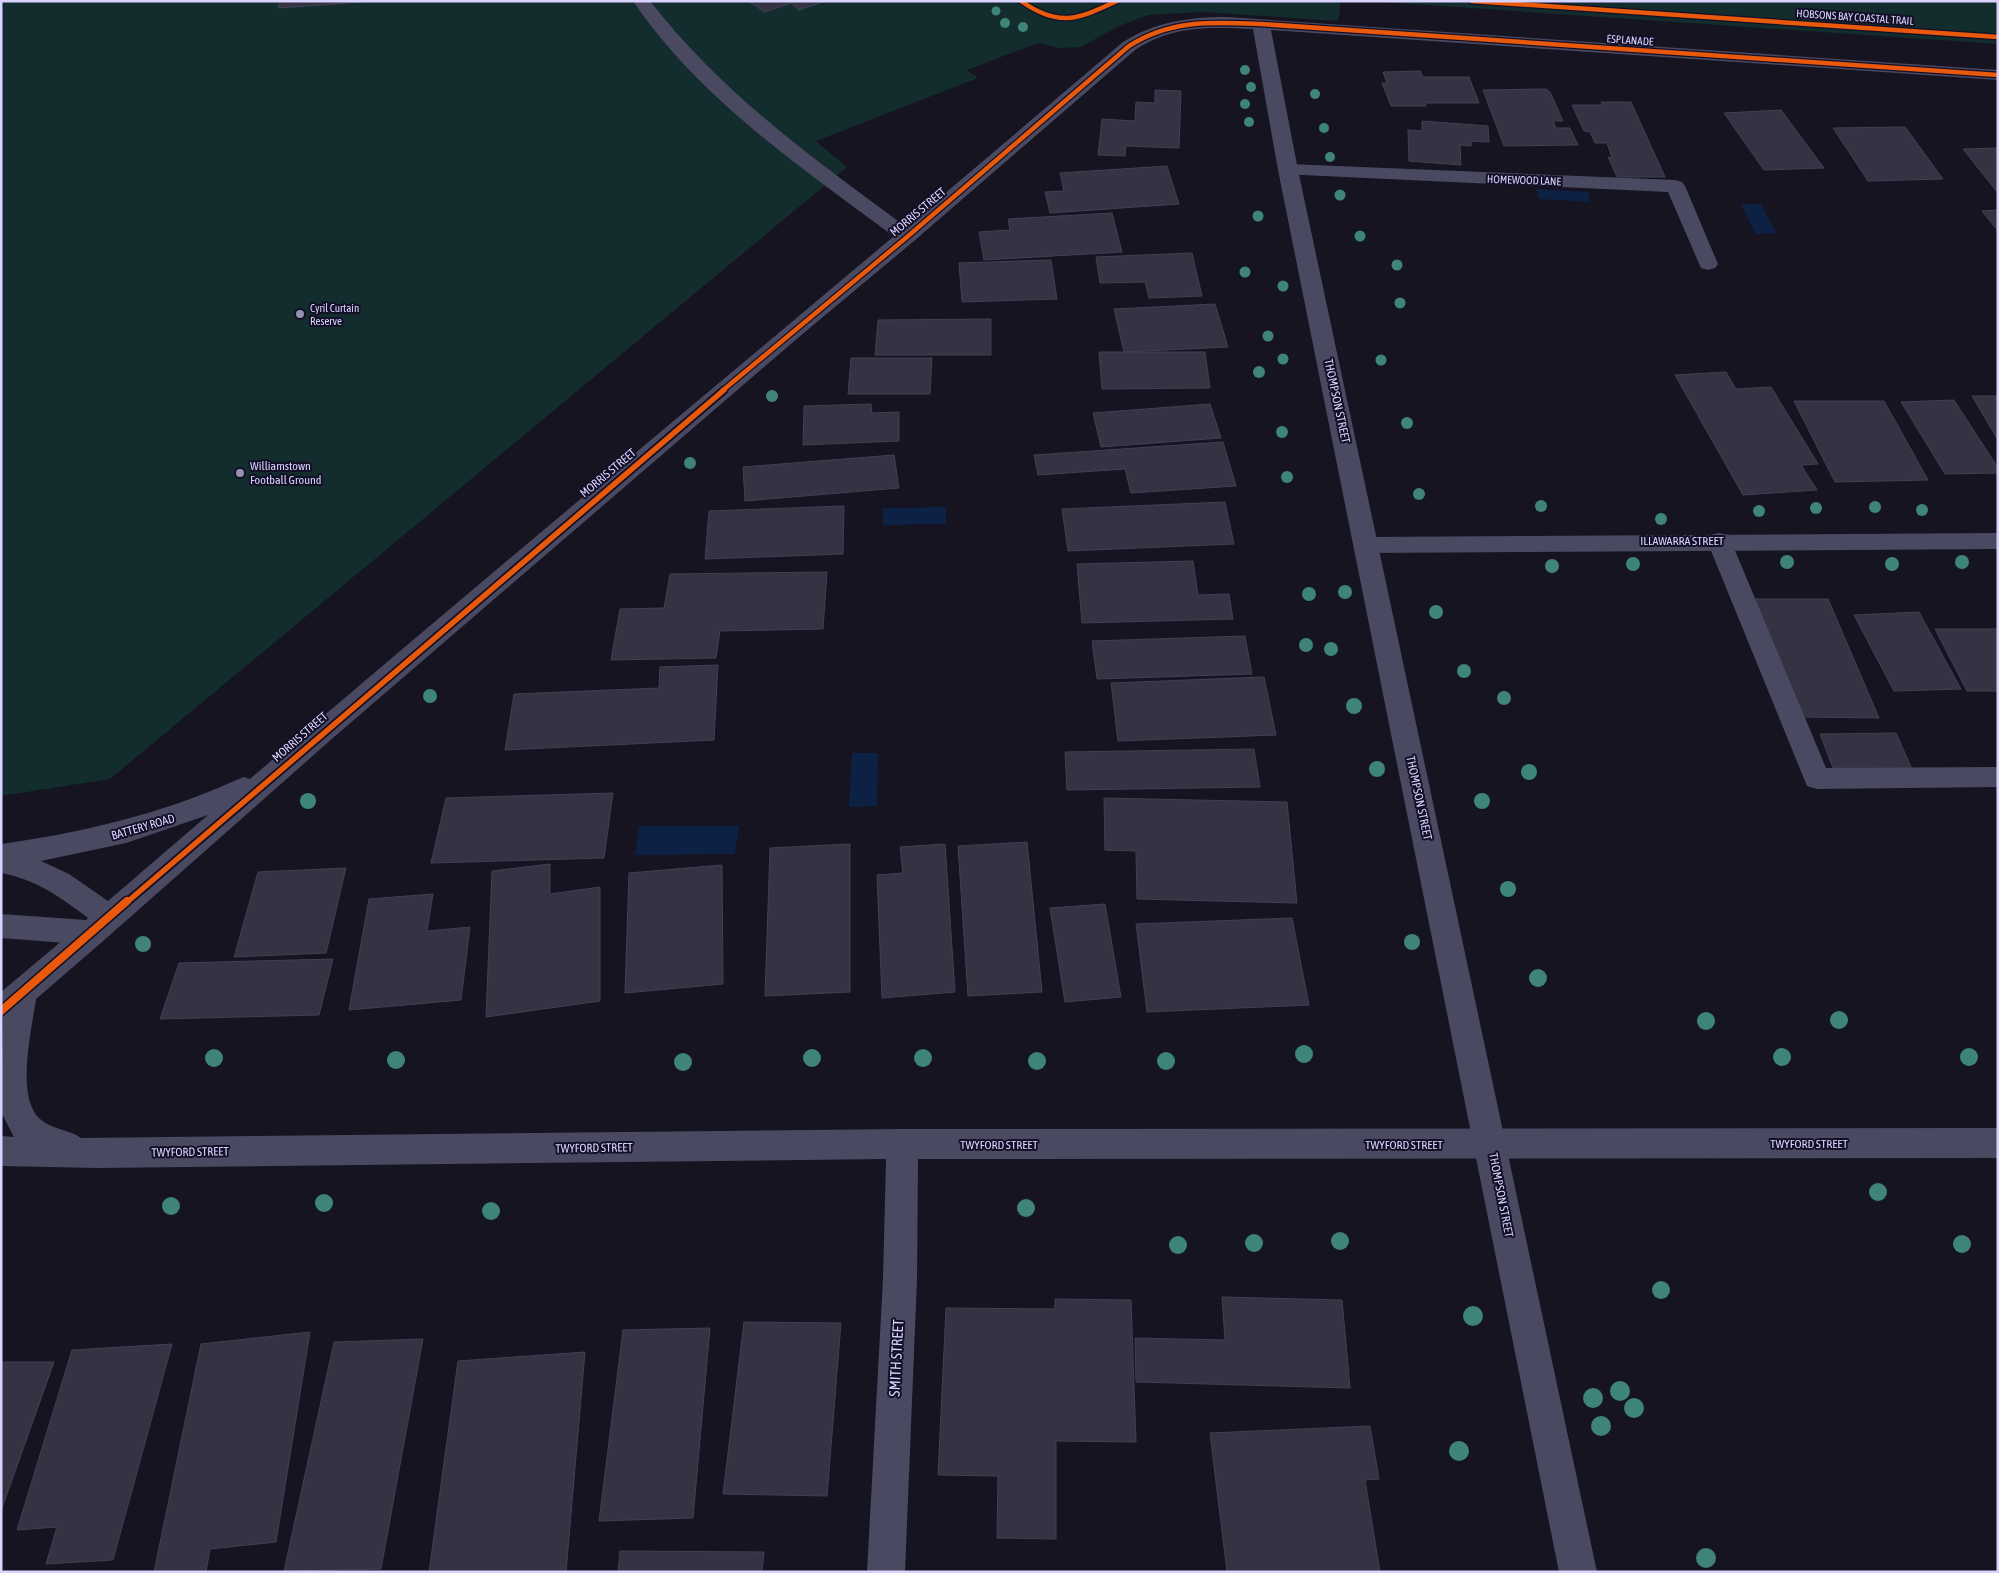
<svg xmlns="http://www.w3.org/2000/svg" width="1999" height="1573" font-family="'Asap Condensed',sans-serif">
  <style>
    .green { fill: #132c2d }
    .water { fill: #0d2144 }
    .building { fill: #343243; stroke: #433f54 }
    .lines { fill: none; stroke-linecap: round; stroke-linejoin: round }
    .service { fill: #4a4962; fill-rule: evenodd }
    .minor { fill: #4a4962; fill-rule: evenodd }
    .tertiary { fill: #4a4962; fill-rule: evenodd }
    .cycleway-far2-casing { stroke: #130f26; stroke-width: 7 }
    .cycleway-far1-casing { stroke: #130f26; stroke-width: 9 }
    .cycleway-casing { stroke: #130f26; stroke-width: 11 }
    .cycleway-far2 { stroke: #e8590c; stroke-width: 4.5 }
    .cycleway-far1 { stroke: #e8590c; stroke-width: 5.5 }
    .cycleway { stroke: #e8590c; stroke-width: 8 }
    .tree { fill: #3e8478 }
    .poi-dot { fill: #9591b1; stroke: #130f26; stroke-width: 2 }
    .labels { text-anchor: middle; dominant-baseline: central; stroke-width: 4; stroke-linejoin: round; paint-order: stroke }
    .far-street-label { font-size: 11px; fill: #d9d4ff; stroke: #130f26 }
    .far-poi-label { font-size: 11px; fill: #d9d4ff; stroke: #130f26; text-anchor: start }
    .street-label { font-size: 12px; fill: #d9d4ff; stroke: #130f26 }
    .poi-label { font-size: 12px; fill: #d9d4ff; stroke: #130f26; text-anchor: start }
    .near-street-label { font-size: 15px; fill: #d9d4ff; stroke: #130f26 }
  </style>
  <rect width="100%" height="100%" fill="#161421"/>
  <path class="green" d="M1,1H1341L1338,21L1203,12L1148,15L1119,26L1081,47L1059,48L1038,43L967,70L978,78L816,141L847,167L110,779L1,796Z
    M1367,1H1998V44Z"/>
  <path class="water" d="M1537,189L1588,192L1590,202L1539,199Z
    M1741,204H1761L1776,233L1756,234Z
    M946,507V524L883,525V508Z
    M852,753H878L877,806L849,807Z
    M639,826H739L735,854L635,855Z"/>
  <path class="building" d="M280,1H377L278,8Z
    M748,1H826L799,10L791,3L765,12Z
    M1420,71L1423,77H1469L1479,103H1425L1426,106H1391L1382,83H1387L1383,72Z
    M1546,89L1550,92L1563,121H1553L1556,128H1570L1578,145L1504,146L1483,90Z
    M1155,90L1181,91L1179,148L1126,146L1125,156L1098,155L1102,119L1135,121L1136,102L1155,103Z
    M1601,102H1631L1665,177H1617L1608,157L1612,158L1607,143H1595L1590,132L1584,131L1572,105H1603Z
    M1781,110L1824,168L1764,170L1724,113Z
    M1422,121L1488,126L1489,142L1471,141V146L1460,145L1461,165L1409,161L1408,130L1422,131Z
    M1905,127L1943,179L1868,181L1833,128Z
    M1998,148V193L1963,149Z
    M1167,166L1179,204L1050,213L1045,192L1064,191L1060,173Z
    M1998,210V231L1982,211Z
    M1112,213L1122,252L984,260L979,232L1010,230L1008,219Z
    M1192,253L1202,296L1149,298L1145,282L1100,283L1096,257Z
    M1051,260L1057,299L962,302L959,263Z
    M1215,304L1228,347L1124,352L1114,309Z
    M991,319V355H875L878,320Z
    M1099,352H1205L1210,388L1102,389Z
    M851,358H932L930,394H848Z
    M1726,372L1736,389L1771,387L1818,464L1801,465L1817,490L1743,495L1675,375Z
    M1972,396H1998V440Z
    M1954,400L1998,468V473L1945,474L1901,402Z
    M1794,401H1884L1928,480L1835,482Z
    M871,404L872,413L899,412V441L803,445L804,406Z
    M1210,404L1221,438L1101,447L1093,413Z
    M1223,442L1236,486L1131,493L1125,469L1038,475L1034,455Z
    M894,455L899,488L745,501L743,467Z
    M1225,502L1234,544L1068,551L1062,509Z
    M844,506L843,554L705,559L709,511Z
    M1193,561L1198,595L1229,594L1233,619L1082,623L1077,564Z
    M827,572L823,629L720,631L716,658L611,660L620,609L664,608L670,574Z
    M1755,599H1828L1879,718L1803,717Z
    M1919,612L1961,689L1894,691L1854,615Z
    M1935,629H1998V691H1967Z
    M1245,636L1252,674L1097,679L1092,641Z
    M718,665L714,740L505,750L514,694L659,688L660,667Z
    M1264,677L1276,735L1118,741L1111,683Z
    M1896,733L1912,769L1833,768L1820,734Z
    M1254,749L1260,787L1067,790L1065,752Z
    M613,793L604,858L431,863L446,798Z
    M1104,798L1287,802L1297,903L1137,899L1136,851L1105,850Z
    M1027,842L1042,992L968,996L958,846Z
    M850,844V992L765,996L770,848Z
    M945,844L955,992L882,998L877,875L903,873L900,847Z
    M550,864V894L600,887V1001L486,1017L492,871Z
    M722,865L723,984L625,993L629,873Z
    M346,868L326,953L234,957L258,872Z
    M433,894L427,931L470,927L461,1000L349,1010L369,899Z
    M1105,904L1121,997L1065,1002L1050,908Z
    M1292,918L1309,1005L1147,1012L1136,924Z
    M333,959L319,1015L160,1019L179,963Z
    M1222,1297L1342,1300L1350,1388L1136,1382L1135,1338L1225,1340Z
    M1055,1299L1131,1300L1136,1442L1056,1441V1539L997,1538L998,1476L938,1475L946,1308L1055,1309Z
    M744,1322L841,1323L827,1496L723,1494Z
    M710,1328L693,1518L599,1521L623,1330Z
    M310,1332L276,1542L210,1549L206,1572H154L201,1344Z
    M423,1339L381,1569L284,1571L334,1342Z
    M172,1344L113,1560L46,1564L57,1527L17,1530L72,1350Z
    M585,1352L566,1572H429L458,1361Z
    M1,1362H54L1,1511Z
    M1370,1426L1379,1479L1365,1480L1380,1572H1227L1210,1433Z
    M620,1551L764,1552L762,1572H618Z"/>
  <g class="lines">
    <path class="service" d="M633,1H650C725,97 817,161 914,233L917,237L914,241L907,243L900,241C805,170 701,101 633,1Z
      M1288,164L1675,180L1682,182L1685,186L1718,264L1715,268L1708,270L1701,268L1668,192L1281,174L1278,170L1281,166Z
      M1719,533L1728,535L1731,541L1826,768L1998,767V787L1817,789L1807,786L1707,541L1710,535Z"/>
    <path class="minor" d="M1998,533V549L1367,553L1358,551L1355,545L1358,539L1367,537Z
      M92,921L102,924L107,933L102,942L36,999C32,1028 15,1097 40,1119C52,1130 69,1129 81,1138L902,1129L1998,1128V1158L918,1159L917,1279L905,1572H867L883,1279L886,1159L97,1168L1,1166V1136L14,1137L1,1112L3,1016L1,992L82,924Z"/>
    <path class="tertiary" d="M1227,17L1998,70V80L1271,30L1298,170L1597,1572H1559L1278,170L1253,29C1209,27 1173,25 1135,50L914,241L799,337L334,737L102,942L92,945L1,938V914L86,920L88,918C62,898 35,879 1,873V844C84,832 158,815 234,781L244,777L250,779C539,531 833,290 1123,42C1155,22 1189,17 1227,17ZM208,815L108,901L69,874L41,861L126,843Z"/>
    <defs>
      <path id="cycleway-far2" d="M1021,1C1059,28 1078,19 1117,1
        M1472,1L1998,37
        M722,391L907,237L1129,46C1171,19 1213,22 1261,24L1998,75"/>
      <path id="cycleway-far1" d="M126,903L724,390"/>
      <path id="cycleway" d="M1,1011L127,901"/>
    </defs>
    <use href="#cycleway-far2" class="cycleway-far2-casing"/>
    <use href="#cycleway-far1" class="cycleway-far1-casing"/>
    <use href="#cycleway" class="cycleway-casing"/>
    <use href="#cycleway-far2" class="cycleway-far2"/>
    <use href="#cycleway-far1" class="cycleway-far1"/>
    <use href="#cycleway" class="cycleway"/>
  </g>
  <g class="tree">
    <circle cx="996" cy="11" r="4.5"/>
    <circle cx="1005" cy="23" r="5"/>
    <circle cx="1023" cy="27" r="5"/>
    <circle cx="1245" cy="70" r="5"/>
    <circle cx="1251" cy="87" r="5"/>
    <circle cx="1315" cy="94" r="5"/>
    <circle cx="1245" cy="104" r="5"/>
    <circle cx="1249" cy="122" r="5"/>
    <circle cx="1324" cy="128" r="5"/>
    <circle cx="1330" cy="157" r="5"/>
    <circle cx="1340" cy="195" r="5.5"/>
    <circle cx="1258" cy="216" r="5.5"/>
    <circle cx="1360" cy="236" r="5.5"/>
    <circle cx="1397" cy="265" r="5.5"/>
    <circle cx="1245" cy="272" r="5.5"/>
    <circle cx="1283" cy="286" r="5.5"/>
    <circle cx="1400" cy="303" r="5.5"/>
    <circle cx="1268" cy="336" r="5.5"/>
    <circle cx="1283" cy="359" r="5.5"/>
    <circle cx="1381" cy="360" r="5.5"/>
    <circle cx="1259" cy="372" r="6"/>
    <circle cx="772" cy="396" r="6"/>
    <circle cx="1407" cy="423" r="6"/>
    <circle cx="1282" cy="432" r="6"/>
    <circle cx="690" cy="463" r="6"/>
    <circle cx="1287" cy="477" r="6"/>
    <circle cx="1419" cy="494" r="6"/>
    <circle cx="1541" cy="506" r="6"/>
    <circle cx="1875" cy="507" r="6"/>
    <circle cx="1816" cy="508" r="6"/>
    <circle cx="1922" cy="510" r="6"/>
    <circle cx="1759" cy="511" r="6"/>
    <circle cx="1661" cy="519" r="6"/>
    <circle cx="1787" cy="562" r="7"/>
    <circle cx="1962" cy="562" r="7"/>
    <circle cx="1633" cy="564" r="7"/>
    <circle cx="1892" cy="564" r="7"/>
    <circle cx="1552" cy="566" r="7"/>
    <circle cx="1345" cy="592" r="7"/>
    <circle cx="1309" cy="594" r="7"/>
    <circle cx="1436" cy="612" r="7"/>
    <circle cx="1306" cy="645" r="7"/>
    <circle cx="1331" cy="649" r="7"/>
    <circle cx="1464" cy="671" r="7"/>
    <circle cx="430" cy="696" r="7"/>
    <circle cx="1504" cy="698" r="7"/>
    <circle cx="1354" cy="706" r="8"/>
    <circle cx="1377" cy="769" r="8"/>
    <circle cx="1529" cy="772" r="8"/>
    <circle cx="308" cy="801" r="8"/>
    <circle cx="1482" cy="801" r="8"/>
    <circle cx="1508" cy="889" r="8"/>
    <circle cx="1412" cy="942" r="8"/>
    <circle cx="143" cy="944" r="8"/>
    <circle cx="1538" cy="978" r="9"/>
    <circle cx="1839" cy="1020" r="9"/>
    <circle cx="1706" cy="1021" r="9"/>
    <circle cx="1304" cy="1054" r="9"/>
    <circle cx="1782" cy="1057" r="9"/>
    <circle cx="1969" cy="1057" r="9"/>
    <circle cx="214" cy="1058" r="9"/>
    <circle cx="812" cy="1058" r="9"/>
    <circle cx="923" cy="1058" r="9"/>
    <circle cx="396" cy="1060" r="9"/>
    <circle cx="1037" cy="1061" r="9"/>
    <circle cx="1166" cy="1061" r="9"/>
    <circle cx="683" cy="1062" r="9"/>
    <circle cx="1878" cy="1192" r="9"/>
    <circle cx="324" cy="1203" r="9"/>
    <circle cx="171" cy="1206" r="9"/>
    <circle cx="1026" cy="1208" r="9"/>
    <circle cx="491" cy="1211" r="9"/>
    <circle cx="1340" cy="1241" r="9"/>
    <circle cx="1254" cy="1243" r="9"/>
    <circle cx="1962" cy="1244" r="9"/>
    <circle cx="1178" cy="1245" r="9"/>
    <circle cx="1661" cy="1290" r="9"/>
    <circle cx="1473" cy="1316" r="10"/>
    <circle cx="1620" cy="1391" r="10"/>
    <circle cx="1593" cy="1398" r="10"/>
    <circle cx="1634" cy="1408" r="10"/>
    <circle cx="1601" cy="1426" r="10"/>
    <circle cx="1459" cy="1451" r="10"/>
    <circle cx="1706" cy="1558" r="10"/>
  </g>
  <g class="poi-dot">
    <circle cx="300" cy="314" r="5"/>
    <circle cx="240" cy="473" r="5"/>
  </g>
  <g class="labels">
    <g class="far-street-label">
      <text transform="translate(1855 17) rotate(4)">HOBSONS BAY COASTAL TRAIL</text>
      <text transform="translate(1630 40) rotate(4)">ESPLANADE</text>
      <text transform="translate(1524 180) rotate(2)">HOMEWOOD LANE</text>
    </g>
    <g class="far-poi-label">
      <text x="310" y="308">Cyril Curtain<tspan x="310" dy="13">Reserve</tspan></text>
    </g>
    <g class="street-label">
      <text transform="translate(918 212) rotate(-40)">MORRIS STREET</text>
      <text transform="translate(1337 401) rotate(78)">THOMPSON STREET</text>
      <text transform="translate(608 473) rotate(-40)">MORRIS STREET</text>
      <text x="1682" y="541">ILLAWARRA STREET</text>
      <text transform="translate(300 737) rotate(-41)">MORRIS STREET</text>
      <text transform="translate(1419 798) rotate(78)">THOMPSON STREET</text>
      <text transform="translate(143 827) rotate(-16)">BATTERY ROAD</text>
      <text x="1809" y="1144">TWYFORD STREET</text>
      <text x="999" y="1145">TWYFORD STREET</text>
      <text x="1404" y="1145">TWYFORD STREET</text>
      <text transform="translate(594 1148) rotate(-1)">TWYFORD STREET</text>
      <text transform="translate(190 1152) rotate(-1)">TWYFORD STREET</text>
      <text transform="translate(1501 1195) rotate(79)">THOMPSON STREET</text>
    </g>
    <g class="poi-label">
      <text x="250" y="466">Williamstown<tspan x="250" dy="14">Football Ground</tspan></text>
    </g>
    <g class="near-street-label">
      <text transform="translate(896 1358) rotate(-87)">SMITH STREET</text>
    </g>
  </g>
  <rect width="1999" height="1573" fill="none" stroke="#d9d4ff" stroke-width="5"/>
</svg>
